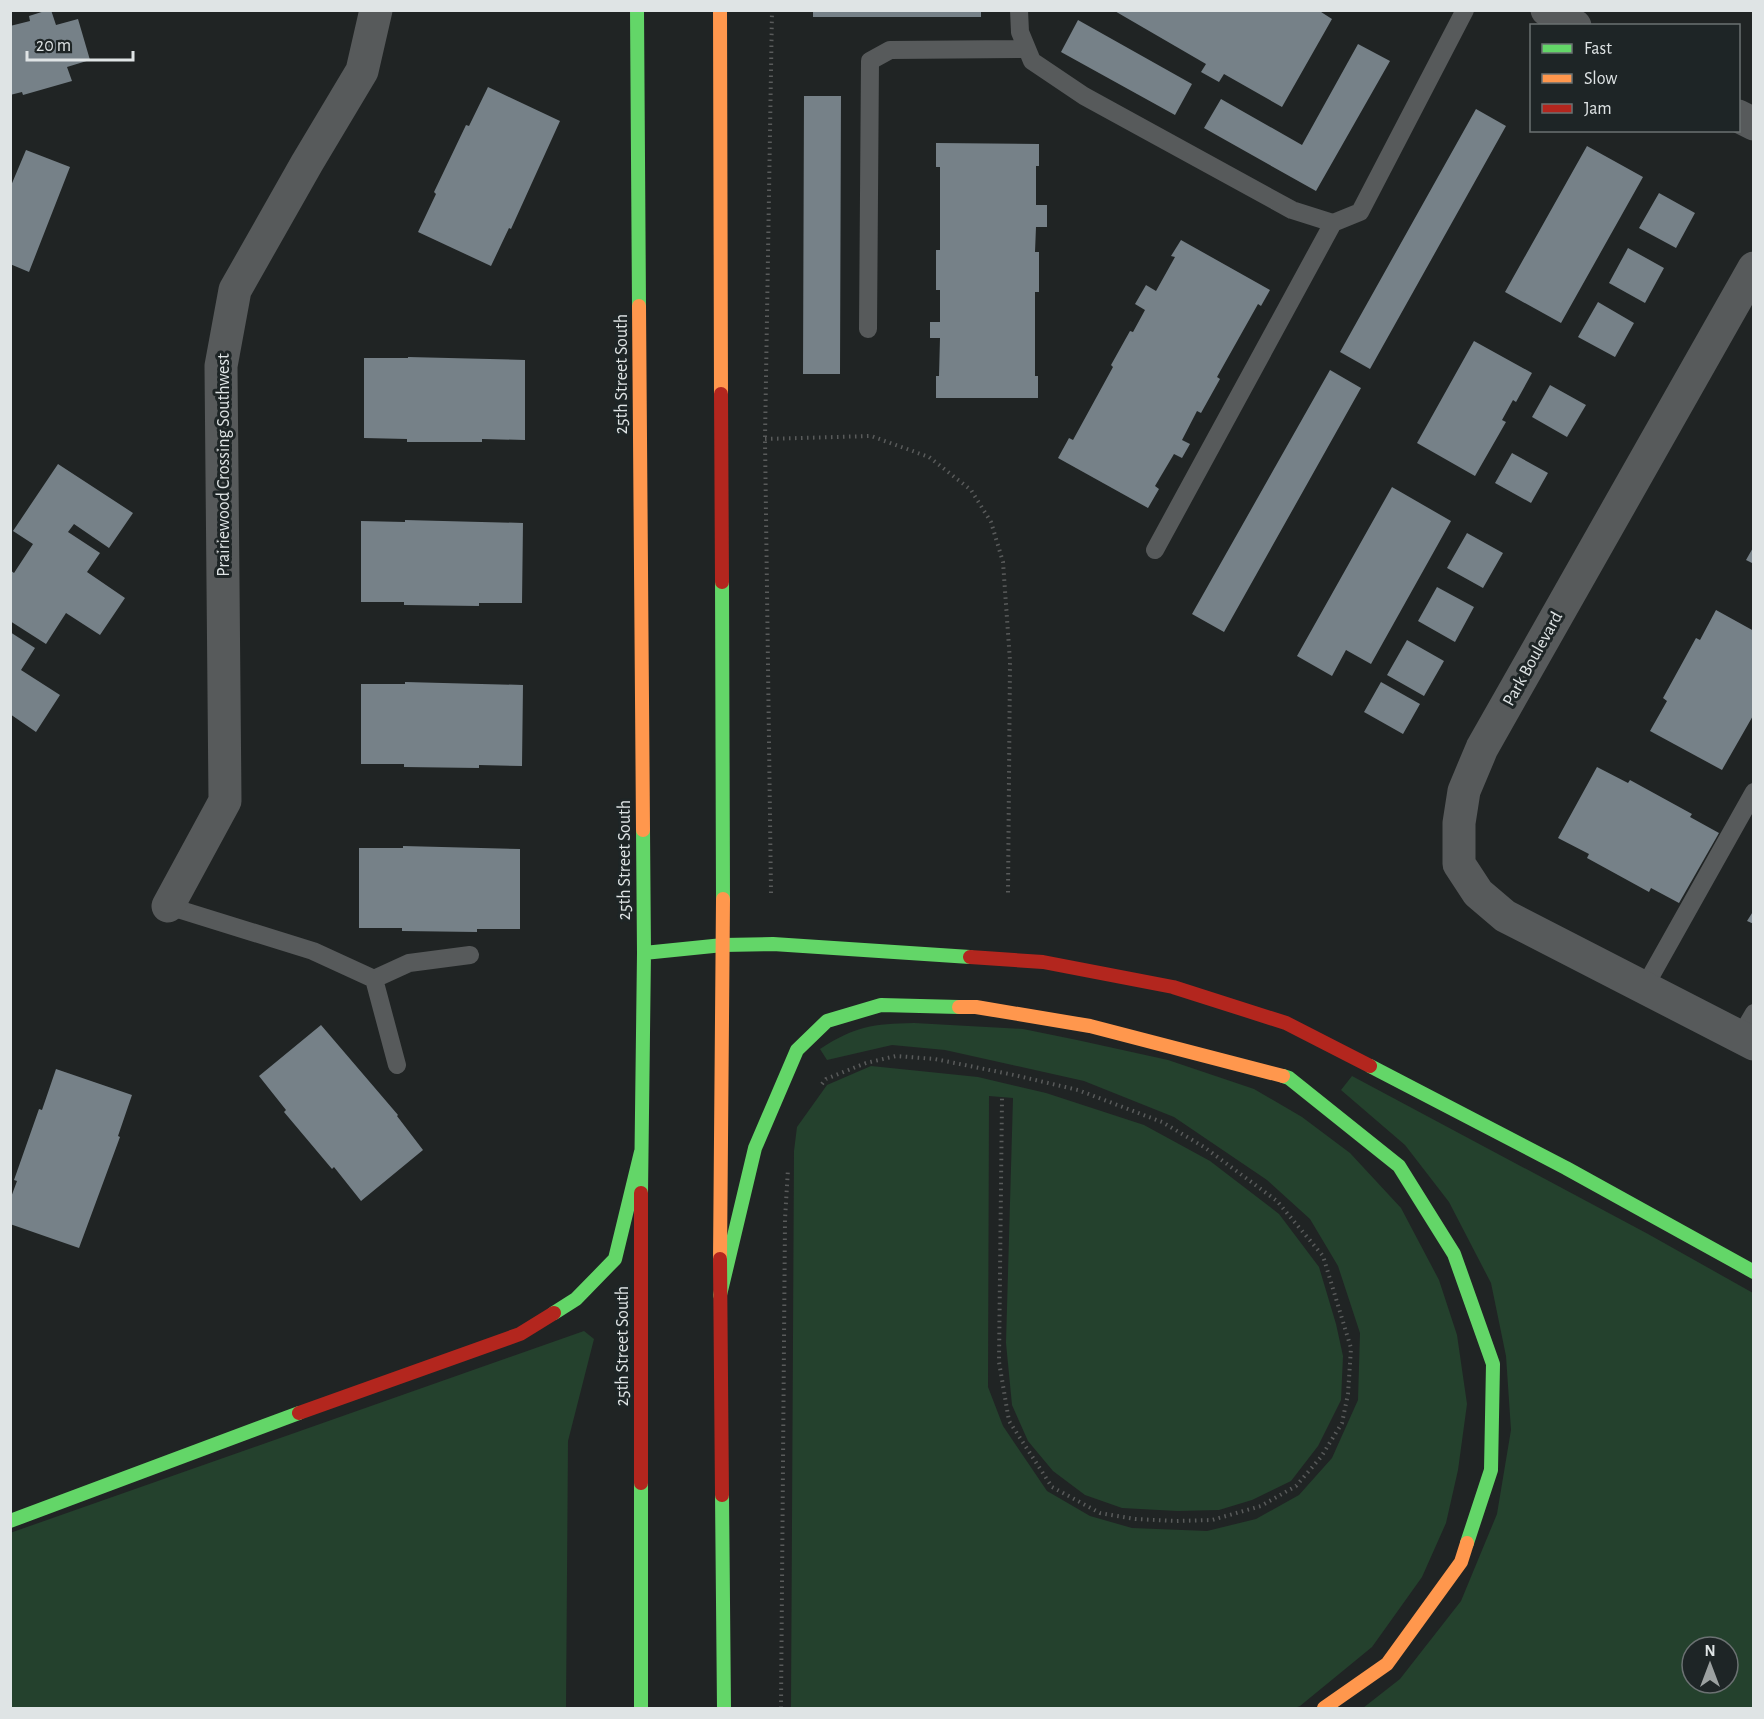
<svg xmlns="http://www.w3.org/2000/svg" width="1764" height="1719" font-family="'Alegreya Sans',sans-serif">
  <style>
    .green { fill: #24412d; fill-rule: evenodd }
    .building { fill: #768188 }
    .lines { fill: none; stroke-linecap: round; stroke-linejoin: round }
    .path { stroke: #595b5b; stroke-width: 4; stroke-dasharray: 1.5 4.5; stroke-linecap: butt }
    .lane { stroke: #575a5b; stroke-width: 18 }
    .street { stroke: #575a5b; stroke-width: 33 }
    .fast { stroke: #63d668; stroke-width: 14 }
    .slow { stroke: #ff974d; stroke-width: 14 }
    .jam { stroke: #b3261e; stroke-width: 14 }
    .labels { text-anchor: middle; dominant-baseline: central; stroke-width: 6; stroke-linejoin: round; paint-order: stroke }
    .street-label { font-size: 18px; fill: #dfe4e5; stroke: #1e2526 }
  </style>
  <rect width="100%" height="100%" fill="#202424"/>
  <path class="green" d="M914,1023L1023,1029L1077,1040L1168,1060L1254,1089L1302,1117L1350,1153L1401,1208L1439,1280L1457,1335L1467,1404L1458,1470L1446,1523L1422,1577L1372,1647L1300,1706L1294,1708H791L794,1151L797,1127L827,1085L871,1066L978,1077L1046,1093L1144,1125L1210,1161L1279,1214L1319,1267L1336,1324L1343,1356L1341,1400L1318,1446L1291,1481L1252,1500L1219,1510L1177,1511L1122,1508L1085,1495L1053,1471L1028,1441L1012,1405L1006,1343L1013,1098L989,1096L988,1387L1003,1426L1047,1491L1090,1516L1132,1528L1207,1531L1256,1519L1299,1495L1332,1458L1358,1400L1360,1333L1338,1266L1310,1219L1267,1180L1174,1117L1084,1081L945,1050L892,1045L827,1060L820,1049C855,1026 873,1024 914,1023Z
    M1352,1076L1648,1234L1753,1293V1708H1363L1400,1679L1461,1601L1497,1514L1511,1430L1506,1356L1491,1283L1449,1202L1405,1145L1341,1090ZM1692,1647H1728V1683H1692Z
    M584,1331L594,1339L568,1441L566,1708H11L10,1533Z"/>
  <path class="building" d="M48,10H51L56,25L78,19L90,60L67,67L72,81L23,95L22,92L10,95V26L30,21L29,16Z
    M813,10H981V17H813Z
    M1113,10H1318L1332,19L1282,107L1224,74L1219,82L1201,72L1206,64Z
    M1078,20L1192,84L1175,115L1061,52Z
    M1358,44L1390,61L1316,191L1204,128L1221,99L1302,145Z
    M488,87L560,121L511,229L509,228L491,266L418,232L436,194L434,192L466,125L469,126Z
    M804,96H841L840,374H803Z
    M1476,109L1506,126L1370,369L1340,352Z
    M936,143L1039,144V166H1036V205H1047V227H1036L1035,252H1039V292H1035V376H1038V398H936V376H939L940,338H930V322H940V290H936V250H940V167H936Z
    M1587,146L1643,177L1561,323L1505,292Z
    M26,150L70,167L29,272L10,264V188Z
    M1659,193L1695,213L1676,248L1639,228Z
    M1181,240L1270,290L1261,306L1258,304L1217,377L1220,379L1201,413L1197,411L1182,440L1190,444L1182,458L1174,454L1155,486L1159,489L1148,508L1058,458L1069,438L1073,440L1113,367L1111,365L1130,331L1133,332L1145,310L1135,304L1146,285L1156,291L1175,257L1171,256Z
    M1628,248L1664,268L1645,303L1609,283Z
    M1598,302L1634,323L1615,357L1578,337Z
    M1474,341L1532,373L1516,402L1513,400L1502,420L1506,422L1475,476L1417,443Z
    M408,357L525,360V440L482,439V442H407V439L364,438V358H408Z
    M1330,370L1361,388L1224,632L1192,614Z
    M1550,385L1586,405L1567,437L1532,417Z
    M1512,453L1548,473L1531,503L1495,483Z
    M58,464L133,513L109,548L74,524L68,532L100,553L87,572L125,598L100,635L66,613L46,644L10,621V570L14,573L33,544L13,531Z
    M1392,487L1451,521L1371,664L1346,650L1332,676L1297,656Z
    M405,520L523,523L522,603H479V606L404,605V602H361V521L405,522Z
    M1467,533L1503,553L1483,588L1447,568Z
    M1754,546V564L1746,560Z
    M1437,587L1474,607L1455,642L1418,621Z
    M1716,610L1754,631V714L1722,770L1650,731L1667,701L1663,698L1696,638L1700,640Z
    M10,632L35,648L21,670L60,695L36,732L10,714Z
    M1407,640L1444,661L1424,696L1387,675Z
    M405,682L523,685L522,766L479,765V768L404,767V764H361V684H405Z
    M1381,682L1420,704L1403,734L1364,712Z
    M1597,767L1628,783L1630,780L1692,814L1690,817L1719,833L1679,903L1651,888L1649,892L1587,858L1589,854L1558,838Z
    M403,846L520,849V929H477V932L402,931V928H359V848H403Z
    M1754,910V924L1747,921Z
    M321,1025L398,1115L397,1116L423,1150L361,1201L334,1167L332,1169L284,1112L286,1110L259,1076Z
    M56,1069L132,1095L118,1136L120,1137L79,1248L10,1224V1200L17,1181L14,1180L39,1109L42,1110Z"/>
  <g class="lines">
    <path class="path" d="M765,439L871,436L929,457L971,490L991,522L1003,562L1010,661L1008,894
      M771,893L765,439L772,10
      M822,1084L826,1079L866,1063L896,1056L935,1059L1014,1075L1078,1090L1162,1122L1204,1147L1277,1201L1323,1256L1351,1348L1348,1394L1342,1423L1321,1457L1296,1486L1261,1506L1212,1520L1176,1521L1135,1519L1100,1513L1052,1487L1009,1421L999,1362L1002,1098
      M781,1708L785,1219L788,1169"/>
    <path class="lane" d="M1019,10L1020,32L1032,61L1084,96L1292,210L1333,223L1360,212L1465,10
      M868,329L870,61L890,50L1027,49
      M1155,550L1333,223
      M168,906L313,951L374,979L397,1065
      M374,979L409,963L470,955
      M1644,988L1754,792
      M1740,1037L1754,1013"/>
    <path class="street" d="M1547,10L1575,26
      M1738,116L1754,124
      M1754,268L1482,748L1464,791L1459,823V864L1478,893L1505,916L1754,1044
      M168,906L225,801L221,366L235,290L307,163L362,71L376,10"/>
    <path class="fast" d="M637,10L639,306
      M722,582L723,899
      M644,953L723,945L773,944L970,957
      M1370,1066L1566,1168L1754,1272
      M1283,1076L1289,1078L1399,1166L1454,1254L1493,1364L1491,1470L1467,1543
      M641,1193L644,953L643,830
      M720,1295L755,1148L797,1050L827,1021L881,1005L959,1007
      M554,1313L576,1299L615,1259L641,1152
      M641,1483V1708
      M722,1495L724,1708
      M10,1521L299,1413"/>
    <path class="slow" d="M720,10L721,394
      M639,306L643,830
      M959,1007H976L1090,1026L1283,1076
      M720,1259L723,899
      M1324,1708L1387,1664L1461,1562L1467,1543"/>
    <path class="jam" d="M721,394L722,582
      M970,957L1043,962L1173,987L1286,1023L1370,1066
      M641,1193V1483
      M720,1259L722,1495
      M299,1413L520,1334L554,1313"/>
  </g>
  <g class="labels">
    <g class="street-label">
      <text transform="translate(622 374) rotate(-90)">25th Street South</text>
      <text transform="translate(224 465) rotate(-90)">Prairiewood Crossing Southwest</text>
      <text transform="translate(1533 659) rotate(-61)">Park Boulevard</text>
      <text transform="translate(625 860) rotate(-90)">25th Street South</text>
      <text transform="translate(623 1346) rotate(-90)">25th Street South</text>
    </g>
  </g>
  <rect width="1764" height="1719" fill="none" stroke="#dfe4e5" stroke-width="24"/>
  <rect x="1530" y="24" width="210" height="108" fill="#1e2526" stroke="#6b7172" stroke-width="1.5"/>
  <rect x="1542" y="44" width="30" height="9" fill="#63d668" stroke="#6b7172" stroke-width="1.5"/>
  <text x="1584" y="54" font-size="18" fill="#dfe4e5">Fast</text>
  <rect x="1542" y="74" width="30" height="9" fill="#ff974d" stroke="#6b7172" stroke-width="1.5"/>
  <text x="1584" y="84" font-size="18" fill="#dfe4e5">Slow</text>
  <rect x="1542" y="104" width="30" height="9" fill="#b3261e" stroke="#6b7172" stroke-width="1.5"/>
  <text x="1584" y="114" font-size="18" fill="#dfe4e5">Jam</text>
  <g transform="translate(1710 1665)"><circle r="28" fill="#1e2526" stroke="#6b7172" stroke-width="1.5"/>
  <path d="M0-4.5L10 22L0 15L-10 22Z" fill="#9ca1a1"/>
  <text y="-9" font-size="16" font-weight="bold" text-anchor="middle" fill="#dfe4e5">N</text>
  </g>
  <path d="M27 51v9h106v-9" fill="none" stroke="#dfe4e5" stroke-width="3"/>
  <text x="36" y="51" font-size="18" fill="#dfe4e5" stroke="#1e2526" stroke-width="4.5" paint-order="stroke">20 m</text>
</svg>
